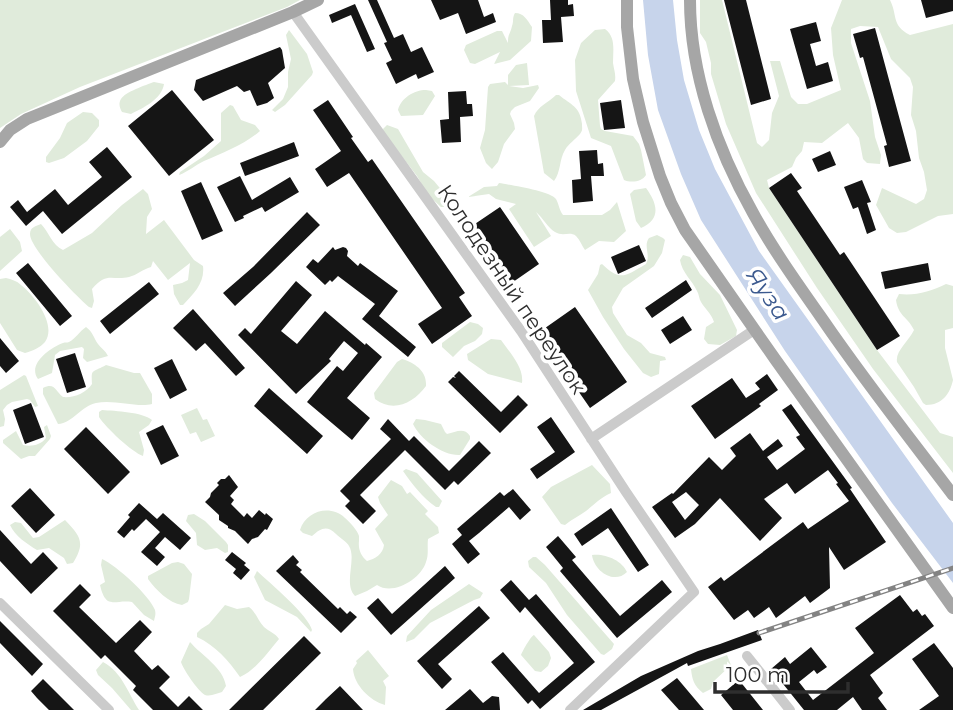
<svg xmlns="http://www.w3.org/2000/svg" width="953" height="710" font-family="Montserrat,sans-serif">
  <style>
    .green { fill: #e0ebdb }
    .water { fill: #c7d4eb }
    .building { fill: #151515; fill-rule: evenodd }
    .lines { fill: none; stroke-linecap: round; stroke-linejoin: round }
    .minor { stroke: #cbcbcb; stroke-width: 10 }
    .major { stroke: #a6a6a6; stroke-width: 12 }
    .rail-casing { stroke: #838383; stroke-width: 5 }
    .rail { stroke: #fff; stroke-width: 2.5; stroke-dasharray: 8; stroke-linecap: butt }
    .labels { text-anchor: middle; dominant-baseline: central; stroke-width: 7; stroke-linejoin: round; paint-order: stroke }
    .street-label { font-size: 21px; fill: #2e2e2e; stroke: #fff }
    .water-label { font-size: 23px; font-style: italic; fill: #3c5a8f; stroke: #fff }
  </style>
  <rect width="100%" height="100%" fill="#fff"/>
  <path class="green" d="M0,0H300L287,7L80,87L21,114L0,128Z
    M700,0H722L757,143L762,147L769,140L772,113L779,96L770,61H780L791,97L798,104H807L841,90L833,55L831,28L842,0H890C898,16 891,25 910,35L953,24V214L938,216L906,232L897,233L889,228L876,205L882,188L916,204L924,199L927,190L924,172L919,158L916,131L911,115L913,87L910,78L891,59L878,27L860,26L851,29V43L870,101L875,137L881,155L880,164L867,163L863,159L859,138L848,123L822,143L804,142L802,151L796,158L792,167L767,180L769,188L877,350L940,433L953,437V473L873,369L817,288L756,193L726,124L711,74V63L706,42L700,33Z
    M515,13C524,13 527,20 532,27L531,41L510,60L494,64L500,52L475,64L470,63L464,50L466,45L497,31H502L508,43C508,33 510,35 512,26C514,21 512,18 515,13Z
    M605,29C616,37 613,50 613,63C614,70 616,74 615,81L598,100L600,126L601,129L605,131L633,136L639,144L641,150L646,175C642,182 631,183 624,180L611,146L591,138L576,91L575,60L581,43L595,30Z
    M289,30L307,54L313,72L312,75L285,105L275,112L272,110L283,99L288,87V72L291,59L286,35Z
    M527,63L529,85L509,86L523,88L538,85L539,88L530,101L515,107L511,111L510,114L514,123L515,129L504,144L498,162L492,169L486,163L480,148L485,130L488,87L490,84L505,82L508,85V75L516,65Z
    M154,82L164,84C162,99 143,108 131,114L122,112C120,108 118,104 121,99C125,92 146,85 154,82Z
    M426,90L432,91L435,96L423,115L401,116L398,110C401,98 414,90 426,90Z
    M556,95H559C571,105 580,106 582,124C582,129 583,130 580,134C575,140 569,143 565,150C559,160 561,172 554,181L544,173L534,116C538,106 548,103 556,95Z
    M230,105L233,106L241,120L255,125L260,131C245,144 223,153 204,161C195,165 188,172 179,175L180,172L204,156L221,141V113Z
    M83,112L92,113L99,120V126L87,141L64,158L49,163L46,162V157L60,138L67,123Z
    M387,125L398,129L423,172L434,181L449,199V204L445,207H441L428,195L417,176L384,133L383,129Z
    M499,183C510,185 550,191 556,199C559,204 559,210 563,215H602L610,210L617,202L626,231L614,242L599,241L585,250C582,246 580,240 576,236C570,231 563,237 555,232C548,228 543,218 536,212L551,236L534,247L509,209L516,204L496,199L489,194L468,197L484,187L497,186Z
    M646,188C657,203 662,219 641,228L636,221L630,194L634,190Z
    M143,189L148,194L152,209L147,217L146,234L164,220L194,260L203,266C205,283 194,293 183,305H180L174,294L173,285L182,283L188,280L190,263L168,280L153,261L151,267C143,269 137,275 129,277C112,281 107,271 92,289L94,301L92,308L89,307C77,297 30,249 30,234C30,227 36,226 41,224C49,232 52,245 63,250L92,233L122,205Z
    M10,229L20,242L22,251L0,271V237Z
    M657,235L663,238L665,240L662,253L654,266L623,288L612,307L613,313L627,335L641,343L650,353L665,357L666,360L660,361L659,374L651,377L643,373L624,349L603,317L588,290L598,274L600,265L602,264C621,282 625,276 646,264C651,255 643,246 649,238Z
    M683,255L690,257L700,274L720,295L737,330L736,336L720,345L708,344L704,339L706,327L714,322C711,313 705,309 701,302C699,299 699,294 697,291C692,280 682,273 680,260Z
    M6,278C11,279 17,281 21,285C35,296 57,325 45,342C40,348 32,351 25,353L17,350L0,323V279Z
    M946,284L953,286V328L945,330V348L953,380C950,394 942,405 926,405L923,403L914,387L897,362C895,351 909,341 914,330C908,317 898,316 896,300L899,294C916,296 931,291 946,284Z
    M470,322L478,324L483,328L482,334L475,341L464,346L453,357L442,347V343Z
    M86,327C93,332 93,337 98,344C102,349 105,350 108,356L87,362L83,358L84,349L82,347L60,351L55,355L52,373L38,379C27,364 50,348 63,343C65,342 67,343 69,342C75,339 80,331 86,327Z
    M491,339L501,340C510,353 524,367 522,383L488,374L468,360L467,354Z
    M402,359C415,363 427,371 426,386C414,403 393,413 375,399L374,393L397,362Z
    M106,365L134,373H140L152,394V404C137,408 114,399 96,403C81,406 73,423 58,424L43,394V388C55,382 55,391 63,397C74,398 86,393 92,384C91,368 92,373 106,365Z
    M24,375L26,376L38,406L35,407L30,400L27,399L12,402L7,405L3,410L5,419L4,426L0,427V390Z
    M197,408L203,420L207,419L215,436L201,442L196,432L190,434L181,415Z
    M102,410C116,411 142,412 152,420L149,425L139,432L144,450L143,456C132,452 106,428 99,417V412Z
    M416,419L425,420L441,424L445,432L447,434C456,432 464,427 470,436V439L460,455C443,456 420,439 413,424Z
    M47,425L51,436L50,439L35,456H29L21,459L3,443V440L16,431L23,445C31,447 41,445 46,438L44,427Z
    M592,465L610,484L611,493C600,498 595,504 586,511C579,516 572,519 565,525L561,524L542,497L551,487Z
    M406,469L417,473L442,501L439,507H436C422,497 413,485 403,471Z
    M391,480L402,486L407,494L410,492L428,511L425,514L438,527L439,533L428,539C427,547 429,554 426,562C421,579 393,596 377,585L367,591L355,596C343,584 357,559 349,546C347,542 340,538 336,534C327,525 321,528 312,536L303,533L300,530C306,511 330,504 345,518C349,521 358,531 359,536C359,538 359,540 359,541C358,549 361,556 367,561C375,559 383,554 384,545L375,529L388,515L380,503L378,497Z
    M194,514L205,521L226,542L228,545V552L225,553L217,548L205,550L197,545L196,533L186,521L188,515Z
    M65,520C80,536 86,542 73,563L67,564L64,558L49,548L37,550C27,544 15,536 10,525L15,522L21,523L33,538L39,537Z
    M592,555C604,553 622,560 627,572C614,585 594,571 592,555Z
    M533,557H536L545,565L614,644L612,649L604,655L601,654L567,615L546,583L529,567L528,561Z
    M102,559C117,566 149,595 155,610C156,615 155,616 154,621L144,615L132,602C115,599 106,611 100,585L105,582L101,565Z
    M178,562L184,564L192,574L189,599L188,602L182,605C169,603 156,590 148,579V576L172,563Z
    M257,571C270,583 309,616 312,630L311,632L297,617L265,600L255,579L254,577Z
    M469,584L483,593L480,598L474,600L430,623L414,639L406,642L407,636L431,610Z
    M225,605L237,609L249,607C256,612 258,621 264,627C270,632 275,633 279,639C268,652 256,670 240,677C228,660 216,646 197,637V633L201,629L209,624Z
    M534,635L549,652L551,658L548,666L541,672L535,671L521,655C523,650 531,636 534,635Z
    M190,642C202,656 223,667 226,686L222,692C217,693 211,697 205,695C198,691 183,669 181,662Z
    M368,650L389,676L383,681L386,687L385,705C370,701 354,685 353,669L357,663L356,661Z
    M727,655L731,665L713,682L711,689L703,693C694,686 692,679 691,669Z
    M103,662C122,672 128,693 139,710H131L112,688L98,675L96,670Z"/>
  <path class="water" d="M643,0H673L677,40L684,80L699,130L715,169L759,251L953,523V583L892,503L785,351L701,220L681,174L658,110L648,55Z"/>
  <path class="building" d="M368,0H377L394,38L403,34L411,52L422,47L434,72L418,79L416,74L396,84L386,63L392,60L384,43L387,42Z
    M431,0H478L484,17L493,13L496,22L466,34L458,13L440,20Z
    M550,0H568V5L573,4L574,16L561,17L563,42L543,43L542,20H551Z
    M724,0H746L771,99L751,105Z
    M921,0H953V11L926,18Z
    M355,4L375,49L367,52L351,15L332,23L329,15Z
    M816,22L821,41L810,44L816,66L828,62L833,81L807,89L790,29Z
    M875,28L911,161L889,167L884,146L887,145L863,57L860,58L853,34Z
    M280,47L282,50L285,68L268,83L274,98L267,103L257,106L250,90L244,92L237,86L203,101L194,90L196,80Z
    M172,90L214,140L169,176L128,126Z
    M466,91L467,104H472L473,116L460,117L461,142L442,143L440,120L449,119L448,92Z
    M328,100L353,137L351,138L368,162L372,159L465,293L459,297L472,316L432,344L418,324L442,308L349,173L327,187L315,169L341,151L313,110Z
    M621,100L625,128L604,130L600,103Z
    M294,142L299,156L245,176L240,163Z
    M107,147L132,177L62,234L43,211L26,226L10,207L18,200L27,212L55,189L68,205L102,177L89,162Z
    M597,150L598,164L603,163L604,176H591L593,201L573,203L572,180L581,179L579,151Z
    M830,151L836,165L818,172L812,159Z
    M791,173L802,188L797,191L840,255L844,252L900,336L877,350L769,188Z
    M240,176L252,200L290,177L299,192L265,212L262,207L243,216L244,218L235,222L217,187Z
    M862,180L871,202L867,203L876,230L867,234L858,207L853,209L844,187Z
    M201,182L223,231L202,240L181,191Z
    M500,207L539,264L506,287L466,230Z
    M307,212L320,225L271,273L235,306L223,293L253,267Z
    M639,245L646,261L618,274L611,257Z
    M333,247L335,250L343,247L346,248L348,251L347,256L358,266L360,263L398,291L379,316L416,347L408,357L362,319L375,304L338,276L332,282L330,280L325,285L306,267L313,259L318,263Z
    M28,263L72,316L60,326L16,273Z
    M928,263L931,280L885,289L881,272Z
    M686,280L692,290L652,318L645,308Z
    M296,281L312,295L281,331L297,344L325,311L365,345L366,343L382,357L347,398L370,418L352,440L307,402L337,366L343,371L358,353L344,341L329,359L331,361L296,394L238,335L245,328L251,334Z
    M149,282L159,294L110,334L100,321Z
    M575,307L627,382L590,408L538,333Z
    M193,309L245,368L236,376L205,343L196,351L173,328Z
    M683,316L692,330L670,344L661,330Z
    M0,338L19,361L6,373L0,366Z
    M75,353L86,387L67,393L56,359Z
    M172,359L187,390L170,399L154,368Z
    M459,371L501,412L518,395L528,405L500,433L448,382L453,377L456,378L454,376Z
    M767,374L778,390L759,404L761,406L715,439L691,406L732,378L746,398L760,389L755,383Z
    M269,388L323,436L307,454L254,406Z
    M31,403L44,437L25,444L13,410Z
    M791,404L852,488L850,489L886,542L844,570L829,547L830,588L810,603L805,596L776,618L769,607L754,618L748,610L734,620L708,587L721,577L724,581L803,522L808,529L849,501L836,484L838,483L828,470L795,494L787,483L764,499L782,518L760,541L720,498L695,524L675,538L652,507L672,493L673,494L709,457L722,470L736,456L730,448L750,433L763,451L778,439L783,446L767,457L777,470L805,449L796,437L800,435L782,410ZM686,492L699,505L685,520L672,502Z
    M551,417L575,452L537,479L530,469L555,452L537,427Z
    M388,419L409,441L414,436L449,471L479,441L491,453L458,485L454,481L445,490L405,450L360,495L376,511L363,524L345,506L350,501L340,491L391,439L380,429Z
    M163,425L179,456L161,465L146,433Z
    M86,427L130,472L108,494L64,449Z
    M229,475L238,487L230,496L234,500L231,504L244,517L247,513L252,518L259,510L265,515L266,513L273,519L267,530L265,529L258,537L252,539L248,544L235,531L228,528V526L219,520V515L205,502L210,497L211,493L219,485L217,483L221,479H225Z
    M30,488L55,515L36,533L11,506Z
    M513,489L531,510L520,520L509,507L479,533L469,541L480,554L468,564L452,544L462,535L457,529L500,492L504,496Z
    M139,503L157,519L163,513L191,538L180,550L165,537L155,548L165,557L157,566L141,552L160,532L146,519L134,531L132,529L124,538L117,532L130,517L128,515Z
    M611,508L649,565L638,572L608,528L582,546L574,534Z
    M0,530L31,564L43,552L58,568L31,594L0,561Z
    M558,536L576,557L572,560L620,616L662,580L672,592L617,638L560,571L563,568L546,547Z
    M232,552L246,563L244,565L250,570L241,580L233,573L236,569L225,560Z
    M293,555L299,562L296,565L302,570L300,572L338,609L340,607L347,614L350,611L357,617L341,633L276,571Z
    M445,566L455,578L391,635L367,608L378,598L392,614Z
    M511,580L529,600L536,594L595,662L540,709L532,700L528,704L491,662L503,652L539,693L574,663L525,607L520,613L500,590Z
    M80,584L91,595L79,607L116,643L140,620L152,632L134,651L152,670L158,665L170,677L159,688L178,707L189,696L203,710H153L133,690L136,686L105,655L101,659L53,611Z
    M900,595L913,612L917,609L922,616L925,614L934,626L870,675L883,693L878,698L887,710H862L853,697L837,710H804L771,669L785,657L790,664L811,647L827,667L817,674L814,670L799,682L813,700L874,653L855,628Z
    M479,606L490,618L438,664L452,679L442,689L417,661Z
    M0,621L43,664L32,676L0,643Z
    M758,630L762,640L688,666L687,663L601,710H583L641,676L698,651L720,644Z
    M304,636L321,653L263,710H229Z
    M934,643L953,668V710H919L939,696L912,659Z
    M677,678L704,710H679L661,690Z
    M43,679L74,710H49L37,698L31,691Z
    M739,680L763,710H733L721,695Z
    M340,686L363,710H315L326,699Z
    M470,689L483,703L492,696L499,697L500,710H445Z"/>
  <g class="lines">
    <path class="minor" d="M293,12L521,331L626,492L694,592L570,710
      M591,439L754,330
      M0,603L109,710
      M747,656L790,710"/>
    <path class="major" d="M627,0V27L633,79L643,122L660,176L671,203L685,230L775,359L953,608
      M690,0C690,74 717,149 753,213C772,248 799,286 823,320C864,380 909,437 953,495
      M0,142L10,130L27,119L293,12L318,0"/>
    <defs>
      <path id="rail" d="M759,633L953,568"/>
    </defs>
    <use href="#rail" class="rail-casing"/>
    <use href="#rail" class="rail"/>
  </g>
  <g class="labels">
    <g class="street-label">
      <text transform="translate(512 289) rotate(56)">Колодезный переулок</text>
    </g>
    <g class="water-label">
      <text transform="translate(768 294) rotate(56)">Яуза</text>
    </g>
  </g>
  <path d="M715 682v10h133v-10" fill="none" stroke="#2e2e2e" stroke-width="3.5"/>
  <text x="726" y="682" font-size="21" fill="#2e2e2e" stroke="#ffffff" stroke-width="5" paint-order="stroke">100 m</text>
</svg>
